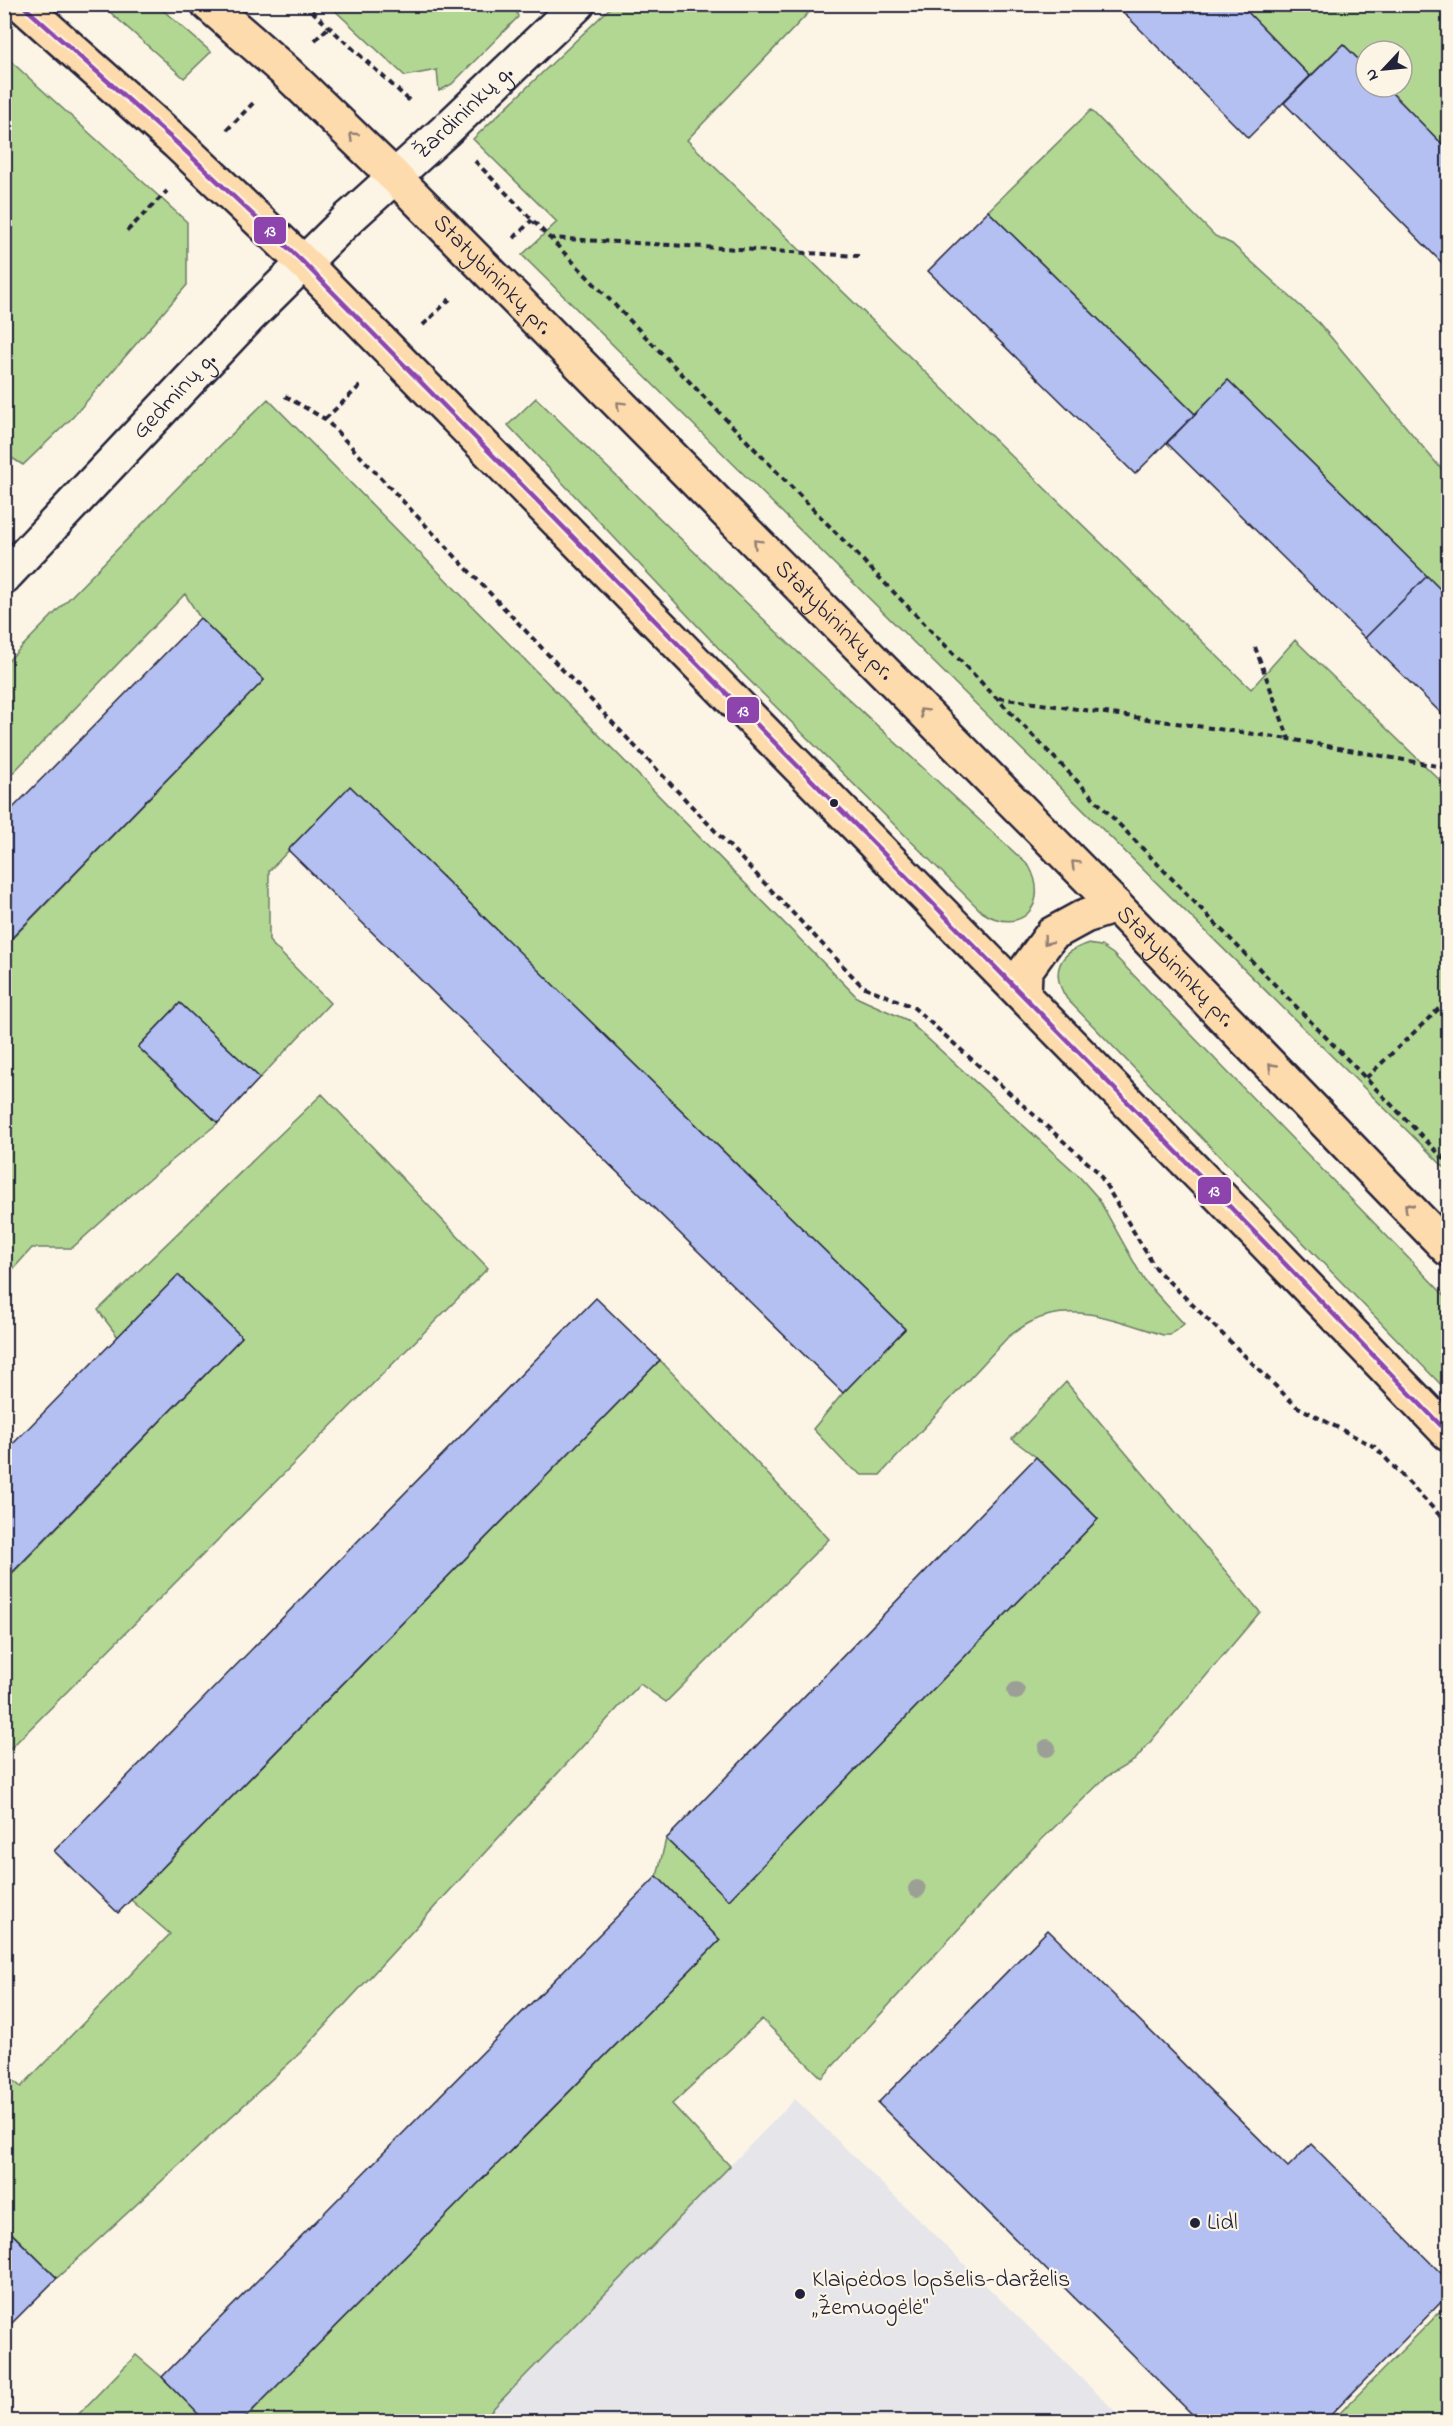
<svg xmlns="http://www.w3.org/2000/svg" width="1453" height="2426" font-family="'Indie Flower',sans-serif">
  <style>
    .built { fill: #e6e5e9 }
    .green { fill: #b2d792; stroke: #6a7c66; stroke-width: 1.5 }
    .building { fill: #b3c0f1; stroke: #22223b; stroke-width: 1.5 }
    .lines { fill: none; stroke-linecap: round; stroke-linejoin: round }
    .minor-casing { stroke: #22223b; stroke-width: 38 }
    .tertiary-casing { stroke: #22223b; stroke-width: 38 }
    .primary-casing { stroke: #22223b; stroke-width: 38 }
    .path { stroke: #22223b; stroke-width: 4; stroke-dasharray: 6 4.5; stroke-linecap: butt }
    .minor { stroke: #fcf5e5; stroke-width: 33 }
    .tertiary { stroke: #fcf5e5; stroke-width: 33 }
    .primary { stroke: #fedbac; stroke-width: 33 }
    .bus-1-casing { stroke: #fcf5e5; stroke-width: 9 }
    .bus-1 { stroke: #8e44ad; stroke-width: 4.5 }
    .tree { fill: #9c9f96 }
    .oneway { stroke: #907e74 }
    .bus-dot { fill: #22223b; stroke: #fcf5e5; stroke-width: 2 }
    .labels { text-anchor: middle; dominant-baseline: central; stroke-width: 4.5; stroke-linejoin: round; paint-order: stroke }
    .street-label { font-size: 24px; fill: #22223b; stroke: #fcf5e5 }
    .poi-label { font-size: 24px; fill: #22223b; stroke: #fcf5e5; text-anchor: start }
    .line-badge { stroke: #fcf5e5; stroke-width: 2 }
    .badge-label { font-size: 16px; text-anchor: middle; font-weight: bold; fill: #fff }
  </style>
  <rect width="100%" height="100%" fill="#fcf5e5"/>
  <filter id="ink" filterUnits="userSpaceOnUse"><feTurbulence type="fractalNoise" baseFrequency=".0167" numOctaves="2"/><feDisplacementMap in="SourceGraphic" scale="12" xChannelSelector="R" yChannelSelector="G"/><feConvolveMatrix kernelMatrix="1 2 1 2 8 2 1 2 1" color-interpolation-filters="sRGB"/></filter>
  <g filter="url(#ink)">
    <path class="built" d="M795,2099L1125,2421L481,2422Z"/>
    <path class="green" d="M102,5H157L211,52L184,78Z
      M329,5H515L518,17L452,84L439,91L437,70L405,76Z
      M613,5H816L687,140L1251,689L1295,640L1448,788V1171L522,255L557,222L473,139Z
      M1240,5H1448V150L1386,87H1402V51H1366V67L1343,44L1310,76Z
      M5,56L187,222V285L73,417L23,465L4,453Z
      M1091,110L1215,236L1232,244L1319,323L1448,477V597L1228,380L1195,414L988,211Z
      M536,398L788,643L1029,866C1051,905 1020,937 982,912L743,674L508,425Z
      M268,399L858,998L907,1020L1077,1174L1098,1198L1144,1280L1184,1324L1170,1335H1163C1122,1322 1073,1300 1031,1322C1023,1326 1015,1332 1008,1337L880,1475H862L845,1463L813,1429L843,1393L905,1329L350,787L269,871V941L330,1003L260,1078L180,1003L138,1047L218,1123L148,1180L72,1248H32L5,1278V946L264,680L200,618L185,594L5,781L4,665L188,477Z
      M1087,944L1101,946L1113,954L1448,1299V1392L1067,999C1050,973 1058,953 1087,944Z
      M322,1094L488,1268L5,1754V1581L242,1337L178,1275L118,1337L98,1310Z
      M660,1360L829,1539L666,1702L640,1684L301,2052L57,2278L5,2226L4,2073L21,2087L170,1934L131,1900Z
      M1066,1382L1260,1612L1135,1760L1106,1777L1032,1849L822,2078L762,2019L672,2104L730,2166L481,2421L241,2422L720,1940L657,1876L666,1839L729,1899L1098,1519L1036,1457L1012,1439Z
      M1444,2308H1448V2421H1332Z
      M136,2355L162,2377L206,2421L71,2422Z"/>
    <path class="building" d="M1115,4H1240L1310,76L1248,138Z
      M1343,44L1366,67V87H1386L1448,150V269L1284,103Z
      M988,211L1195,414L1135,474L928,271Z
      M1228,380L1427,576L1365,638L1167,443Z
      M1427,576L1448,597V720L1365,638Z
      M200,618L264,680L4,946V817Z
      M350,786L905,1329L843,1393L288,850Z
      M180,1003L260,1078L218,1123L138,1047Z
      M178,1275L242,1337L4,1581V1453Z
      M596,1298L660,1360L118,1913L54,1851Z
      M1036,1457L1098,1519L729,1900L666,1839Z
      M657,1876L720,1940L241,2422H206L162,2377Z
      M1048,1930L1288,2167L1311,2144L1448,2280V2295L1324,2422H1200L878,2103Z
      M4,2226L57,2278L4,2331Z"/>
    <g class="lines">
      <defs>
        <g id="minor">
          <path id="s1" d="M349,218L445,131L578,4"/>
        </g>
        <g id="tertiary">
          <path id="s2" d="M4,577L249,317L349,218"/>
        </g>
        <g id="primary">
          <path d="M21,4L177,143L304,263L1210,1186L1448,1433"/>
          <path id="s3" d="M208,4L285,71L395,177L1116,906L1448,1249"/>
          <path d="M1024,996L1025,971L1052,934L1085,916L1116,906"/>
        </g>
      </defs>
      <use href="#minor" class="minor-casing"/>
      <use href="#tertiary" class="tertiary-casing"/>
      <use href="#primary" class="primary-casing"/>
      <path class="path" d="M304,4L412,103
        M315,40L329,27
        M227,130L255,101
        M475,161L1448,1163
        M127,231L167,191
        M514,238L532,220
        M549,238L859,256
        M423,325L452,297
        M285,396L325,419L862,986L913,1007L1098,1172L1156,1269L1296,1406L1375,1447L1448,1524
        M325,419L361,385
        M1255,647L1289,739L1448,768
        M999,698L1289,739
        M1366,1078L1448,1000"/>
      <use href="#minor" class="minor"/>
      <use href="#tertiary" class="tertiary"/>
      <use href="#primary" class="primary"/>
      <defs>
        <path id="bus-1" d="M21,4L177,143L304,263L1210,1186L1448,1433"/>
      </defs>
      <use href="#bus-1" class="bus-1-casing"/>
      <use href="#bus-1" class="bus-1"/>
    </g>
    <g class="tree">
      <circle cx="1016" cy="1691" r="9"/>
      <circle cx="1047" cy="1748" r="9"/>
      <circle cx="917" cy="1889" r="9"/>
    </g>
    <defs><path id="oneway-chevron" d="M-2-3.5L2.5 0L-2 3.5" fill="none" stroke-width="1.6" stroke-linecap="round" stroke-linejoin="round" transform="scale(1.5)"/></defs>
    <g class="oneway">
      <use href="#oneway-chevron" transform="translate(353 136) rotate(-136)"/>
      <use href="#oneway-chevron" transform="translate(620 405) rotate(-135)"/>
      <use href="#oneway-chevron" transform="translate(757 543) rotate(-135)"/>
      <use href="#oneway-chevron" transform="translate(923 712) rotate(-135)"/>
      <use href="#oneway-chevron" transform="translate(1075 864) rotate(-135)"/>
      <use href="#oneway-chevron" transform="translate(1047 941) rotate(128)"/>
      <use href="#oneway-chevron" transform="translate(1272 1067) rotate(-134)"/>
      <use href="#oneway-chevron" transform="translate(1408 1207) rotate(-134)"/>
    </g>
  </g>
  <g class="bus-dot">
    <circle cx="834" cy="803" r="5"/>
    <circle cx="1195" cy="2223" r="6"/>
    <circle cx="800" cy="2294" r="6"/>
  </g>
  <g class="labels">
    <g class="street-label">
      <text stroke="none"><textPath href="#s1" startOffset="156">Žardininkų g.</textPath></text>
      <text stroke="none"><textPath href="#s3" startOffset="393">Statybininkų pr.</textPath></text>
      <text stroke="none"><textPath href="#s2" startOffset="249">Gedminų g.</textPath></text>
      <text stroke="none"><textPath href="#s3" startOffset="879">Statybininkų pr.</textPath></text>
      <text stroke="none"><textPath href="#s3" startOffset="1365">Statybininkų pr.</textPath></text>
    </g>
    <g class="poi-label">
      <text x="1207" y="2223">Lidl</text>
      <text x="812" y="2280">Klaipėdos lopšelis-darželis<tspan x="812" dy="28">„Žemuogėlė“</tspan></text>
    </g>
  </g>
  <g class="line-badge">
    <rect x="253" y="216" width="34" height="29" rx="6" fill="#8e44ad"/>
    <rect x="726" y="696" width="34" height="28" rx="6" fill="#8e44ad"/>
    <rect x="1197" y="1176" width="35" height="29" rx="6" fill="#8e44ad"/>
  </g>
  <g class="badge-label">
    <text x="270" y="236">13</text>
    <text x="743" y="716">13</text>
    <text x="1214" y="1196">13</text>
  </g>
  <rect width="1453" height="2426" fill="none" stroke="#fcf5e5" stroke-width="24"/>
  <rect x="12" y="12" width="1429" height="2402" fill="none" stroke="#22223b" stroke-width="2" filter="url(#ink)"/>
  <g transform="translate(1384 69) rotate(244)"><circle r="28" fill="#fcf5e5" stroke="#a5a1a1" stroke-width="1.5"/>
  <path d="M0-4.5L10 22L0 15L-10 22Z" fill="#22223b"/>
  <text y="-9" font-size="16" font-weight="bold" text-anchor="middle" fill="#22223b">N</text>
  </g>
</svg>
